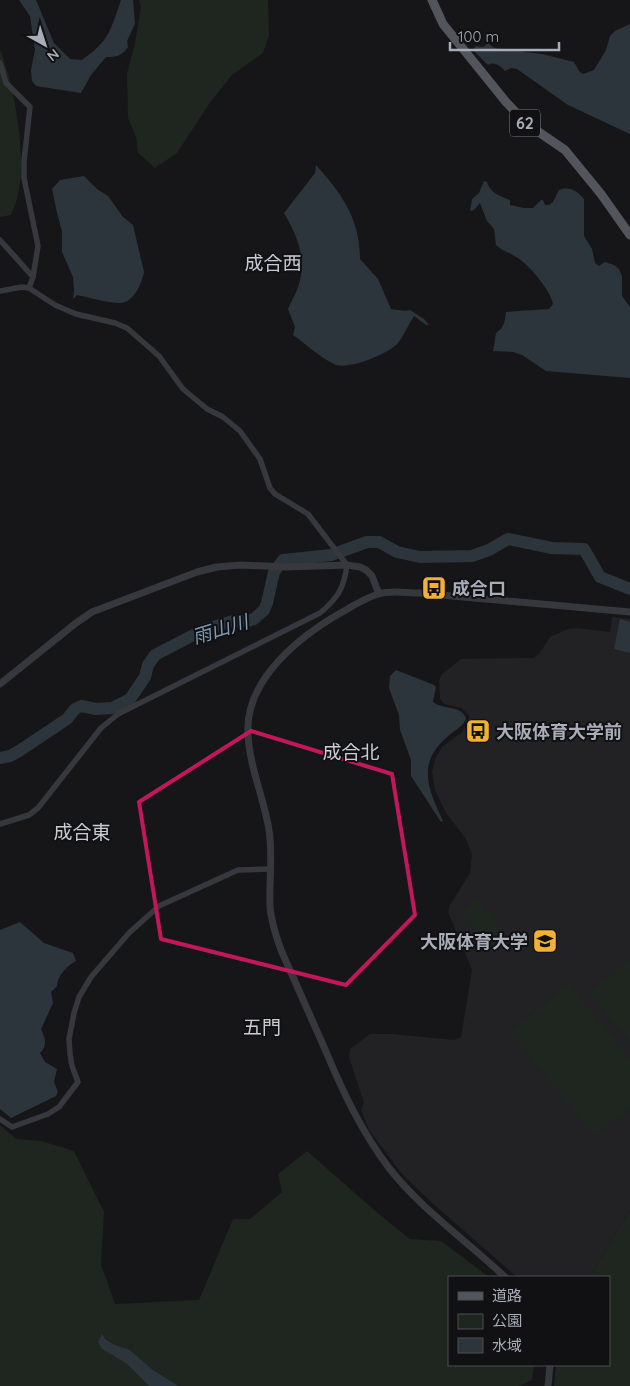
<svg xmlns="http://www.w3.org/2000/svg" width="630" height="1386" font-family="Quicksand,'Noto Sans JP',sans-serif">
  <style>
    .built { fill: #222225 }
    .green { fill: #1e261f }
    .water { fill: #2c353c }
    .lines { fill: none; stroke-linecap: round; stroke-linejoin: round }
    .river { stroke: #2c353c; stroke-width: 12 }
    .minor { stroke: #37383d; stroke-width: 5.5 }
    .tertiary { stroke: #37383d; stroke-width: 7 }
    .primary { stroke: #53555c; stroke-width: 9 }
    .marked { fill: none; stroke: #c2185b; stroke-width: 4; stroke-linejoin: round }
    .labels { text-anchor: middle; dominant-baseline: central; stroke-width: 4; stroke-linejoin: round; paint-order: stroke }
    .shield { fill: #111113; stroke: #7b7e86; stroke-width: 1 }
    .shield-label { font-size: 16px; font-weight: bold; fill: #a8adb8 }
    .poi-label { font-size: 18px; font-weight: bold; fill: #a8adb8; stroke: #111113; text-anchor: start }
    .neighbourhood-label { font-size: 19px; fill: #c9ccd4; stroke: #111113 }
    .water-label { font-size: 19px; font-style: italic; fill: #7f9bb3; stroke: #111113 }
  </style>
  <rect width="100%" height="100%" fill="#161618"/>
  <path class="built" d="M612,617L630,619V1211L626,1216L590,1277H517L430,1201L402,1174L369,1130L361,1110L364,1103L349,1057L350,1049L370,1034H392L454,1040L461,1037L472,970L448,912L450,905L470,873L472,855L466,839L446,813L435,790L432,771L435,759L442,747L462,732L468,724L469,716L462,708L444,704L440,699L439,681L442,674L461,659L533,658L539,654L550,637L568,629L576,628L610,632Z"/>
  <path class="green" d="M139,0H268L269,35L263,53L232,75L209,104L177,153L155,168L138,153L136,137L128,118L127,73L135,43L141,7Z
    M0,49C14,86 26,150 19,189C18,198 14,207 11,215L0,217Z
    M478,899L505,933L488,947L461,913Z
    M630,959V1042L589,993Z
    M569,984L630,1059V1108L595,1137L509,1032Z
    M0,1125L16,1139L41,1141L74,1151L104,1212L101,1264L115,1304L199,1300L233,1219H250L282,1192L278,1174L307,1151L380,1215L410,1239L441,1241L489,1277H449V1365H534L532,1380L519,1386H179L153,1370L130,1350L113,1344L105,1339L102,1349L127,1364L149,1386H0Z
    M630,1211V1386H554L556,1365H609V1277H590L626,1216Z"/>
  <path class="water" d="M19,0H36L54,43L70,59L82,60C110,40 110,31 121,0H133L135,24L127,41L128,47C122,56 116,57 106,57L91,75L81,93L36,86L32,81L31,70L35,50L30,16Z
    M630,24V134L568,105L517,69L511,68L505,71C500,66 495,61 488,65L474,51V48L476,46L483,47L488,43L494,48L542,54L574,62L579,71L583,74L594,70L606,50L610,36L615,31Z
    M316,165C342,194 360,219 360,259L378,279L391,309L405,311L410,310L424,319L429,325H426L414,316C408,325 404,335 398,343C389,354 346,371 334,364C319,357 306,344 293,335L295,327L288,309C292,300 298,290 300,280C306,255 296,234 284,213L315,173Z
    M84,176L97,189L108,196L123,217L133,225L144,272C142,283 134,302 121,303C111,304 88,297 77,295L73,299L74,291L73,277L62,252V231L57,213L52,189L60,180Z
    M484,181L487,182C489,192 501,197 510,200V205L524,208H533L541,200H543L545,205H549L553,202L559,190C570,186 577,191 584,199V236L592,249L595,263L599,266L605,262L614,265L619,269L622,276V296L630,307V378L546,371L522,355L513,352L493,351L496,333C504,328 505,321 506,312L549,309L553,304C551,291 528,263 516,257C509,252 502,251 496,245L494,229L487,221L480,203L474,210L470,211L472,199L479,193Z
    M620,619L630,622V653L614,649Z
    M396,670L434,685L436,687L433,702C443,710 463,705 466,719C462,728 453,731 446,738C416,764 429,791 443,821L441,822L411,776V760L400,730L399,715L389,688L390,676Z
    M20,922L44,943L73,953L76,961C67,966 57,976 57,986L51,992L53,1003L41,1029C45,1038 48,1045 40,1053L45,1062L57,1069L54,1082L58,1092L56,1096L11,1118L0,1109V930Z
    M102,1334L105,1339L113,1344L130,1350L153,1370L179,1386H149L127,1364L102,1349L98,1342Z"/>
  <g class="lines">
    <path class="river" d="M0,758L10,756L19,751L67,719L75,709L81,706L96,709L112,708L130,699L145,677L148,665L155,655L203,630L233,621H248L254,619L264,610L267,603L274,572L283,560L331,555L367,542H379L397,552L420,557L472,556L489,550L508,539L552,548L584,549L600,577L630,589"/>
    <path class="minor" d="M0,63L6,83L30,107L24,161V178L38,246L33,277L29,288
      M0,240L33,277
      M0,291L22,287L29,288L55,305L76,314L115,323L127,328L159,356L183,389L207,409L223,417L240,431L260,459L270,488L275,494L308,514L347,565C344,588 338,598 320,613L118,714L101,728L38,808L29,815L0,824
      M0,1119L12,1127L48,1114L59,1107L78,1082L72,1066L70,1054L69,1039L74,1013L79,997L91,977L129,933L159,906L238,870L270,869"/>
    <path class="tertiary" d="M0,684L76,623L92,612L197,572L217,567L241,565L286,567L347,565L360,567L366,570L372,576L379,594
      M505,1277C467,1241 422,1210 389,1168C361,1131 342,1090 324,1047C310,1015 295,982 281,950C276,936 271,921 270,906C269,881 273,854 269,830C264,798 249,766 248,733C245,679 301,635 344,611C354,605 366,598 378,594C391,590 406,593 419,593L630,612
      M548,1386L550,1365"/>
    <path class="primary" d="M432,0L443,24L506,102L527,124L565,150L601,194L630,235"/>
  </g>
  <path class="marked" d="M251,731L392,774L415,915L346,985L161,939L139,802Z"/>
  <defs>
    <symbol id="bus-square" viewBox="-11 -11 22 22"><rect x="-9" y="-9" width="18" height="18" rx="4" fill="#f2b134" stroke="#111113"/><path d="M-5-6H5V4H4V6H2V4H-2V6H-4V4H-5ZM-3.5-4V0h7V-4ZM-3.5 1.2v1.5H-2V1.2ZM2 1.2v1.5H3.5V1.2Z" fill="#111"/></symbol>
    <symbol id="university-square" viewBox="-11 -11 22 22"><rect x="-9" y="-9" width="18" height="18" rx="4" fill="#f2b134" stroke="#111113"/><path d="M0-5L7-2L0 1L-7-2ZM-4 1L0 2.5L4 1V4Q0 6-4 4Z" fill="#111"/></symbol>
  </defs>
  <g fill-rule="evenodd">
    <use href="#bus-square" x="420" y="574" width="28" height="28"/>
    <use href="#bus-square" x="464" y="717" width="28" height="28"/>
    <use href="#university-square" x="531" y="927" width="28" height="28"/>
  </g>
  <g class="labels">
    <rect class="shield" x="510" y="109.5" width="30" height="27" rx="4"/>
    <g class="shield-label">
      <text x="525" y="123">62</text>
    </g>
    <g class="poi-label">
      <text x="452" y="588">成合口</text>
      <text x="496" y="731">大阪体育大学前</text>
      <text x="528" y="941" text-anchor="end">大阪体育大学</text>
    </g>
    <g class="neighbourhood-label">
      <text x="273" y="263">成合西</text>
      <text x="351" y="752">成合北</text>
      <text x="82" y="832">成合東</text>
      <text x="262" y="1027">五門</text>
    </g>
    <g class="water-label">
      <text transform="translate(220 629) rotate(-17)">雨山川</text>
    </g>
  </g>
  <rect x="448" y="1276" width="162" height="90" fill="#111113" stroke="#4d4f55"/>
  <rect x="458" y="1292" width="25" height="8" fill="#53555c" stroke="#4d4f55"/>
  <text x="492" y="1301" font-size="15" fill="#a8adb8">道路</text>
  <rect x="458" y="1314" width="25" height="15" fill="#1e261f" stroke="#4d4f55"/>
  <text x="492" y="1326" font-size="15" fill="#a8adb8">公園</text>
  <rect x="458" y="1338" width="25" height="15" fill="#2c353c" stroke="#4d4f55"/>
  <text x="492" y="1351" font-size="15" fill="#a8adb8">水域</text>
  <g transform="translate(45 45) rotate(141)" stroke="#111113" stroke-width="4" paint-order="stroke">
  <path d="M0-4L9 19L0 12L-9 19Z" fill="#a8adb8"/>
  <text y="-8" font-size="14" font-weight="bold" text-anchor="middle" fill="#a8adb8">N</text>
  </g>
  <path d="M450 42v8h109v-8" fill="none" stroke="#a8adb8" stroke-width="2.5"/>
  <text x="458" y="42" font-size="15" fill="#a8adb8" stroke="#111113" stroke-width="4" paint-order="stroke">100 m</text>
</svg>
